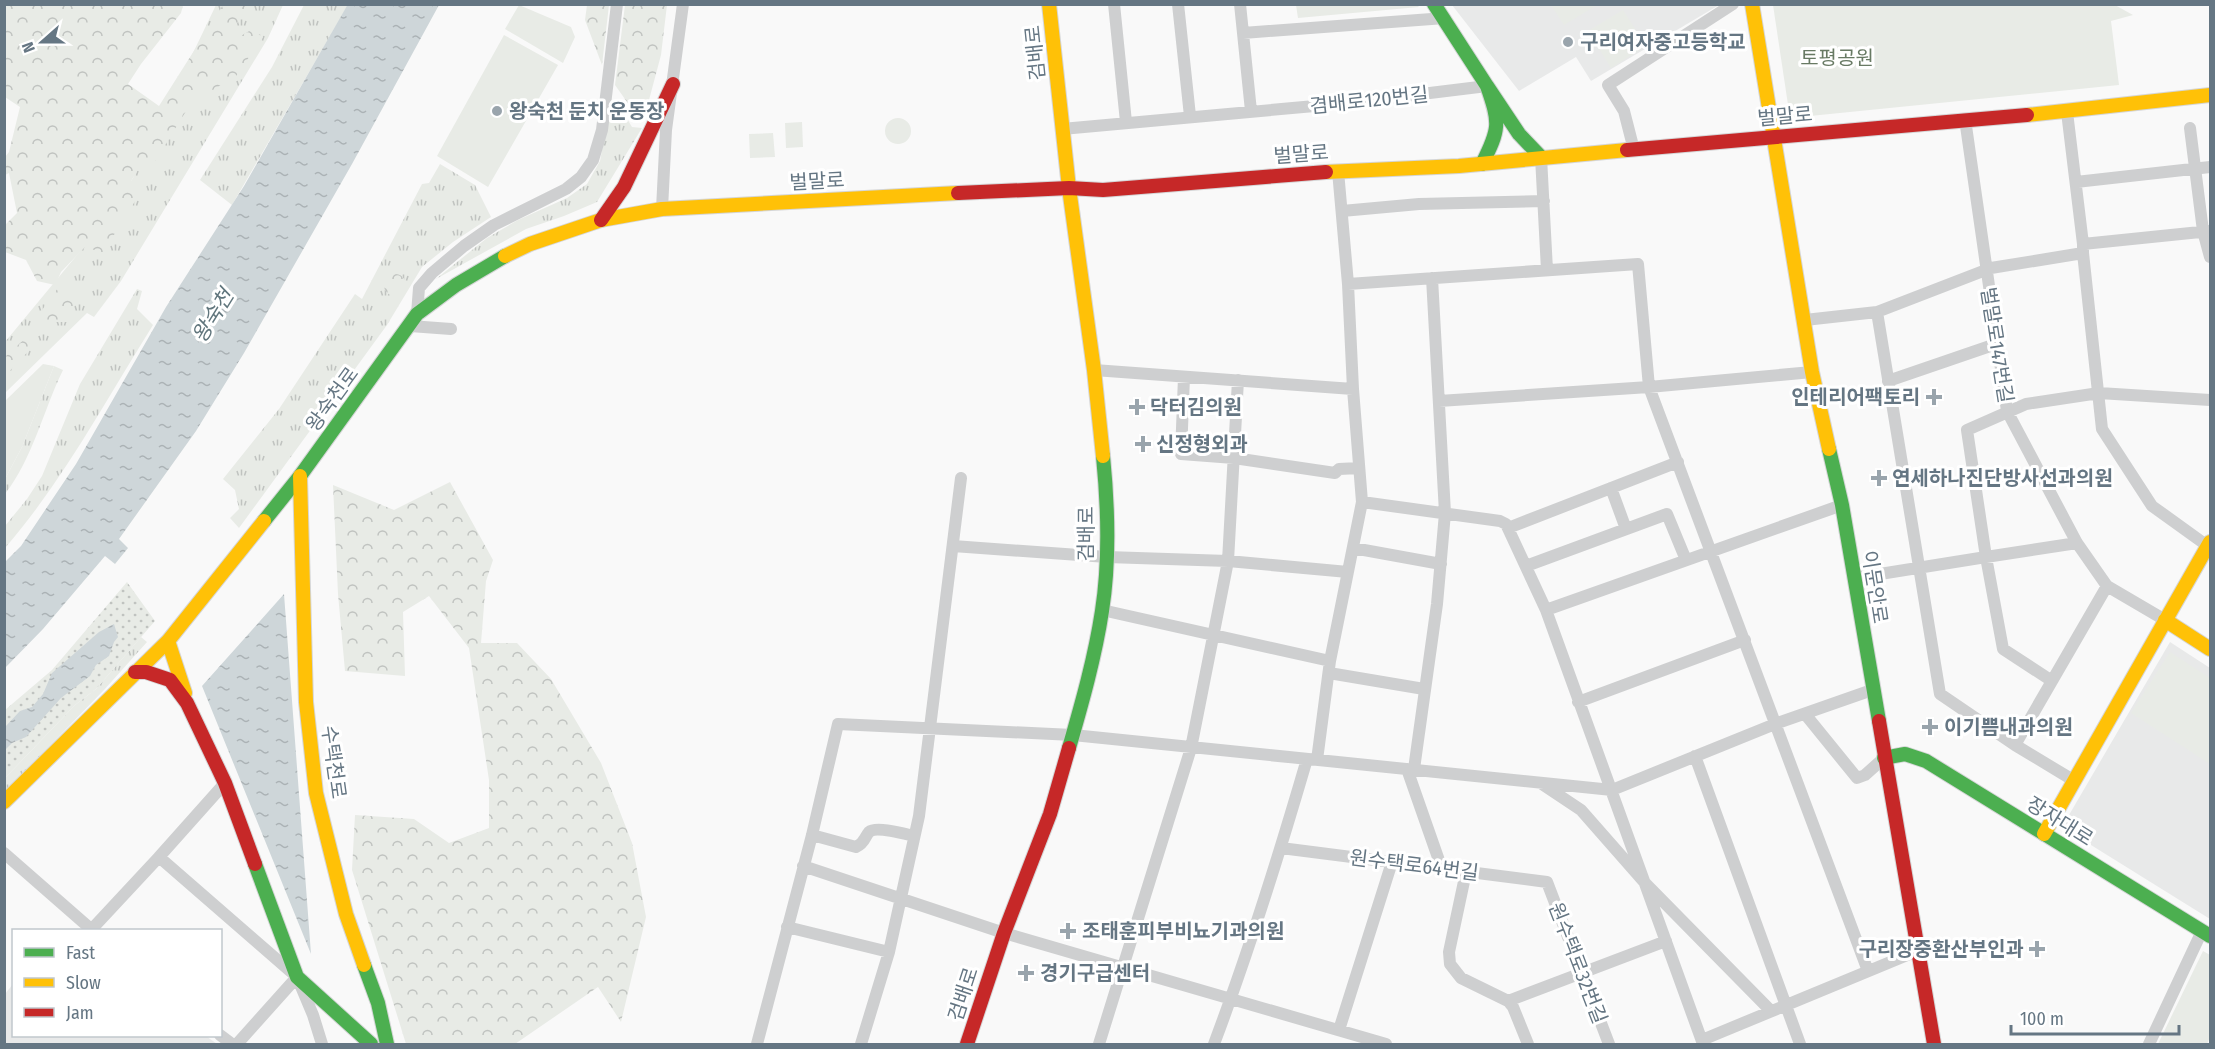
<svg xmlns="http://www.w3.org/2000/svg" width="2215" height="1049" font-family="'Fira Sans Condensed','Noto Sans KR',sans-serif">
  <style>
    .built { fill: #e8e9e9 }
    .grass { fill: url(#grass-tufts) }
    .forest { fill: url(#forest-crowns) }
    .park { fill: #e8ebe6 }
    .garden { fill: url(#garden-dots) }
    .water { fill: url(#water-ripples) }
    .lines { fill: none; stroke-linecap: round; stroke-linejoin: round }
    .fast-casing { stroke: #d5d6d7; stroke-width: 16 }
    .slow-casing { stroke: #d5d6d7; stroke-width: 16 }
    .jam-casing { stroke: #d5d6d7; stroke-width: 16 }
    .street { stroke: #cecfd0; stroke-width: 12 }
    .fast { stroke: #4caf50; stroke-width: 14 }
    .slow { stroke: #ffc107; stroke-width: 14 }
    .jam { stroke: #c62828; stroke-width: 14 }
    .poi-dot { fill: #99a4ac; stroke: #fff; stroke-width: 2 }
    .labels { text-anchor: middle; dominant-baseline: central; stroke-width: 6; stroke-linejoin: round; paint-order: stroke }
    .poi-label { font-size: 20px; font-weight: bold; fill: #657683; stroke: #fff; text-anchor: start }
    .street-label { font-size: 20px; fill: #657683; stroke: #fff }
    .park-label { font-size: 20px; fill: #687a64; stroke: #fff }
    .water-label { font-size: 21px; font-style: italic; fill: #60757c; stroke: #fff }
  </style>
  <defs>
    <pattern id="grass-tufts" width="24" height="20" patternUnits="userSpaceOnUse" patternTransform="scale(1.5)"><rect width="24" height="20" fill="#e8ebe6"/><path d="M3 7l-1-3M5 7V3M7 7l1-3M15 17l-1-3M17 17v-4M19 17l1-3" fill="none" stroke="#c0c3c0"/></pattern>
    <pattern id="forest-crowns" width="20" height="18" patternUnits="userSpaceOnUse" patternTransform="scale(1.5)"><rect width="20" height="18" fill="#e8ebe6"/><path d="M2 6a3 3 0 1 1 6 0M12 15a3 3 0 1 1 6 0" fill="none" stroke="#c0c3c0"/></pattern>
    <pattern id="garden-dots" width="8" height="8" patternUnits="userSpaceOnUse" patternTransform="scale(1.5)"><rect width="8" height="8" fill="#e8ebe6"/><path d="M2 2h.1M6 6h.1" fill="none" stroke="#c0c3c0" stroke-width="1.8" stroke-linecap="round"/></pattern>
    <pattern id="water-ripples" width="26" height="14" patternUnits="userSpaceOnUse" patternTransform="scale(1.5)"><rect width="26" height="14" fill="#ced6d9"/><path d="M2 4q2-2 4 0t4 0M15 11q2-2 4 0t4 0" fill="none" stroke="#abb2b5"/></pattern>
  </defs>
  <rect width="100%" height="100%" fill="#f9f9f9"/>
  <path class="built" d="M1452,5H1719L1591,81L1576,57L1519,91Z
    M2170,642L2210,668V919L2062,827Z
    M13,984L14,1036H206L217,1044H5V994Z"/>
  <path class="grass" d="M216,5H283L268,38L121,281L94,317L87,313L5,393V342L96,232L133,178Z
    M304,5H348L232,205L200,180L272,67Z
    M613,100L617,102L632,127L642,128L597,202L564,216L526,229L436,279L487,238L518,220L567,198L587,184L600,161L611,102Z
    M440,164L475,185L491,217L453,242L422,267L387,325L239,528L230,518L239,509L235,490L223,479L279,409L355,294L362,299L422,184L429,183Z
    M137,289L142,291L137,309L153,325C106,400 63,481 5,548V526L27,499L42,476L80,384Z
    M54,366L63,370C43,411 33,458 5,494V479L22,447Z
    M141,637L147,642L104,690L5,792V778L75,705L96,689Z"/>
  <path class="forest" d="M5,4L183,5L181,13L141,64L128,84L159,106L223,5H244L248,7L230,34L232,41L251,30L263,37L236,76L191,103L146,176L138,170L131,181L142,190L102,254L86,246L61,272L55,285L37,281L26,260L5,252V225L17,213L9,173L5,175V157L9,152L20,107L5,97Z
    M587,5H609L602,65L585,20Z
    M625,5H667L661,55L645,115L637,116L615,85Z
    M384 285a11 11 0 1 1 22 0a11 11 0 1 1-22 0Z
    M66,277L77,288L72,322H46L42,310Z
    M31,333L37,342L5,376V357Z
    M450,482L493,560L486,581L481,643H517L551,679L601,763L632,843L646,917L621,1022L598,987L515,1044H406L352,870L355,815L414,819L449,843L489,828V780L469,648L429,596L403,612L405,676L345,671L338,594L333,485L394,510Z"/>
  <path class="park" d="M519,5L571,27L575,37L563,63L505,29Z
    M1417,5L1419,7L1298,18L1296,5Z
    M1551,5H1597L1564,25Z
    M2115,5L2133,15L2111,21L2119,85L1790,118L1773,5Z
    M1623,10L1646,46L1611,68L1588,31Z
    M504,35L558,65L488,187L437,156Z
    M885 131a13 13 0 1 1 26 0a13 13 0 1 1-26 0Z
    M802,122L803,147L786,148L785,123Z
    M773,133L775,157L750,158L749,134Z
    M43,364L54,366L22,447L5,479V401Z
    M2170,652L2210,678V764L2131,713Z
    M2203,951L2210,955V1037L2207,1044H2158Z"/>
  <path class="garden" d="M127,582L155,621L96,689L75,705L5,778V710L52,670Z"/>
  <path class="water" d="M348,4L439,5L352,164L244,353L196,431L119,539L128,548L115,564L105,556L43,629L5,668V562L21,546L76,464L166,307L244,186Z
    M284,594L311,954L202,686Z
    M114,624L118,637L114,642L109,656L96,665L90,676L61,698L26,737L12,743L5,750V727L20,711L32,707L43,694L52,673L99,632Z"/>
  <g class="lines">
    <defs>
      <path id="fast" d="M1434,4L1487,86
        M1482,164C1500,129 1500,123 1487,86L1519,134L1541,157
        M1829,449L1842,505L1879,721
        M264,521L300,476L417,314L456,285L505,256
        M1069,748C1082,703 1095,657 1102,611C1110,560 1108,506 1103,456
        M1884,758L1905,754L1926,761L2210,936
        M255,864L297,977L371,1044
        M364,965L378,1003L387,1044"/>
      <path id="slow" d="M1049,4L1069,188L1094,370L1103,456
        M1752,4L1812,372L1829,449
        M2027,115L2210,95
        M1326,172L1459,166L1627,150
        M505,256L530,244L601,220L662,209L958,193
        M300,476L306,702L316,793L346,914L364,965
        M2165,620L2210,649
        M168,641L185,693
        M4,802L168,641L264,521
        M2044,834L2210,542"/>
      <path id="jam" d="M1627,150L2027,115
        M958,193L1069,188L1103,190L1326,172
        M601,220L624,187L673,84
        M135,672H146L170,680L187,703L225,783L255,864
        M1879,721L1934,1044
        M967,1044L1004,933L1050,814L1069,748"/>
    </defs>
    <use href="#fast" class="fast-casing"/>
    <use href="#slow" class="slow-casing"/>
    <use href="#jam" class="jam-casing"/>
    <path class="street" d="M1114,4L1126,122
      M1178,4L1190,116
      M1240,4L1251,111
      M1243,33L1445,18
      M2067,112L2083,244
      M1965,119L2007,411L2077,543L2107,586L2165,620
      M2190,128L2203,231L2210,257
      M1062,129L1348,103L1487,86
      M1634,150L1624,111L1608,85L1733,4
      M1541,157L1547,270
      M2076,182L2210,167
      M662,209L666,130L683,4
      M1342,211L1419,204L1544,201
      M1348,284L1638,264L1649,387L1868,971
      M1877,312L1940,694L2015,745L2073,780
      M417,314L419,288L432,273L464,246L494,225L566,189L581,177L593,160L602,130L617,4
      M1805,320L1877,312L1991,268L2083,253
      M410,326L451,329
      M1094,370L1353,389
      M1184,377L1181,454L1234,458L1335,473L1339,469L1359,468
      M1888,381L1996,344
      M1439,401L1649,387L1812,372
      M1611,488L1626,529
      M1362,502L1500,521L1506,524L1546,610L1842,505
      M1508,528L1678,462
      M2077,543L1986,557L2003,649L2052,681L2107,586
      M953,546L1107,557L1228,561L1348,572
      M2209,547L2152,506L2102,429L2083,253V244L2210,231
      M1353,548L1441,564
      M1526,566L1667,514L1686,560
      M1855,578L1986,557L1967,430L2026,404L2099,393L2210,400
      M1102,610L1330,661
      M1546,610L1703,1044
      M1329,673L1424,689
      M1578,702L1745,640
      M1805,714L1857,778L1865,775L1884,758
      M2015,745L2052,681
      M1695,756L1800,1044
      M1317,760L1330,661L1362,502L1353,389L1348,284L1338,171
      M1407,769L1442,869
      M1414,769L1437,604L1445,513L1432,278
      M1542,784L1581,810L1646,884L1771,1011
      M812,835L856,847C865,843 864,838 869,832C876,826 905,834 914,836
      M1281,848L1547,882L1609,1044
      M4,853L92,930
      M159,857L225,783
      M803,866L1004,933L1386,1044
      M1466,872L1449,952L1450,964L1461,978L1508,1001L1513,1007L1528,1044
      M787,927L889,952
      M91,930L159,857L297,977L313,1015L322,1044
      M1508,1001L1666,941
      M1339,1030L1392,862
      M220,1035L232,1044
      M1702,1040L1917,951
      M237,1044L297,977
      M757,1044L812,835L838,724L1073,735L1612,790L1775,724L1872,690
      M861,1044L889,952L919,816L961,478
      M1099,1044L1191,748L1228,561L1238,380
      M1214,1044C1249,951 1279,855 1307,759
      M2149,1044L2202,931"/>
    <use href="#fast" class="fast"/>
    <use href="#slow" class="slow"/>
    <use href="#jam" class="jam"/>
  </g>
  <g class="poi-dot">
    <circle cx="1568" cy="42" r="6"/>
    <circle cx="497" cy="111" r="6"/>
    <path d="M1931 388h6v6h6v6h-6v6h-6v-6h-6v-6h6z"/>
    <path d="M1134 398h6v6h6v6h-6v6h-6v-6h-6v-6h6z"/>
    <path d="M1140 435h6v6h6v6h-6v6h-6v-6h-6v-6h6z"/>
    <path d="M1876 469h6v6h6v6h-6v6h-6v-6h-6v-6h6z"/>
    <path d="M1927 718h6v6h6v6h-6v6h-6v-6h-6v-6h6z"/>
    <path d="M1065 922h6v6h6v6h-6v6h-6v-6h-6v-6h6z"/>
    <path d="M2034 940h6v6h6v6h-6v6h-6v-6h-6v-6h6z"/>
    <path d="M1023 964h6v6h6v6h-6v6h-6v-6h-6v-6h6z"/>
  </g>
  <g class="labels">
    <g class="poi-label">
      <text x="1580" y="42">구리여자중고등학교</text>
      <text x="509" y="111">왕숙천 둔치 운동장</text>
      <text x="1920" y="397" text-anchor="end">인테리어팩토리</text>
      <text x="1150" y="407">닥터김의원</text>
      <text x="1156" y="444">신정형외과</text>
      <text x="1892" y="478">연세하나진단방사선과의원</text>
      <text x="1944" y="727">이기쁨내과의원</text>
      <text x="1082" y="931">조태훈피부비뇨기과의원</text>
      <text x="2024" y="949" text-anchor="end">구리장중환산부인과</text>
      <text x="1040" y="973">경기구급센터</text>
    </g>
    <g class="street-label">
      <text transform="translate(1035 53) rotate(-96)">검배로</text>
      <text transform="translate(1369 100) rotate(-6)">겸배로120번길</text>
      <text transform="translate(1785 116) rotate(-5)">벌말로</text>
      <text transform="translate(1301 154) rotate(-4)">벌말로</text>
      <text transform="translate(817 181) rotate(-3)">벌말로</text>
      <text transform="translate(1997 345) rotate(81)">벌말로147번길</text>
      <text transform="translate(332 399) rotate(-54)">왕숙천로</text>
      <text transform="translate(1086 534) rotate(-90)">검배로</text>
      <text transform="translate(1875 587) rotate(81)">이문안로</text>
      <text transform="translate(334 762) rotate(82)">수택천로</text>
      <text transform="translate(2060 821) rotate(32)">장자대로</text>
      <text transform="translate(1414 865) rotate(7)">원수택로64번길</text>
      <text transform="translate(1578 963) rotate(69)">원수택로32번길</text>
      <text transform="translate(963 994) rotate(-72)">검배로</text>
    </g>
    <g class="park-label">
      <text x="1837" y="58">토평공원</text>
    </g>
    <g class="water-label">
      <text transform="translate(213 316) rotate(-58)">왕숙천</text>
    </g>
  </g>
  <rect width="2215" height="1049" fill="none" stroke="#657683" stroke-width="12"/>
  <rect x="12" y="929" width="210" height="108" fill="#ffffff" stroke="#c1c8cd" stroke-width="1.5"/>
  <rect x="24" y="948" width="30" height="9" fill="#4caf50" stroke="#c1c8cd" stroke-width="1.5"/>
  <text x="66" y="959" font-size="18" fill="#657683">Fast</text>
  <rect x="24" y="978" width="30" height="9" fill="#ffc107" stroke="#c1c8cd" stroke-width="1.5"/>
  <text x="66" y="989" font-size="18" fill="#657683">Slow</text>
  <rect x="24" y="1008" width="30" height="9" fill="#c62828" stroke="#c1c8cd" stroke-width="1.5"/>
  <text x="66" y="1019" font-size="18" fill="#657683">Jam</text>
  <g transform="translate(42 42) rotate(249)" stroke="#ffffff" stroke-width="4.5" paint-order="stroke">
  <path d="M0-4.5L10 22L0 15L-10 22Z" fill="#657683"/>
  <text y="-9" font-size="16" font-weight="bold" text-anchor="middle" fill="#657683">N</text>
  </g>
  <path d="M2011 1025v9h168v-9" fill="none" stroke="#657683" stroke-width="3"/>
  <text x="2020" y="1025" font-size="18" fill="#657683" stroke="#ffffff" stroke-width="4.5" paint-order="stroke">100 m</text>
</svg>
